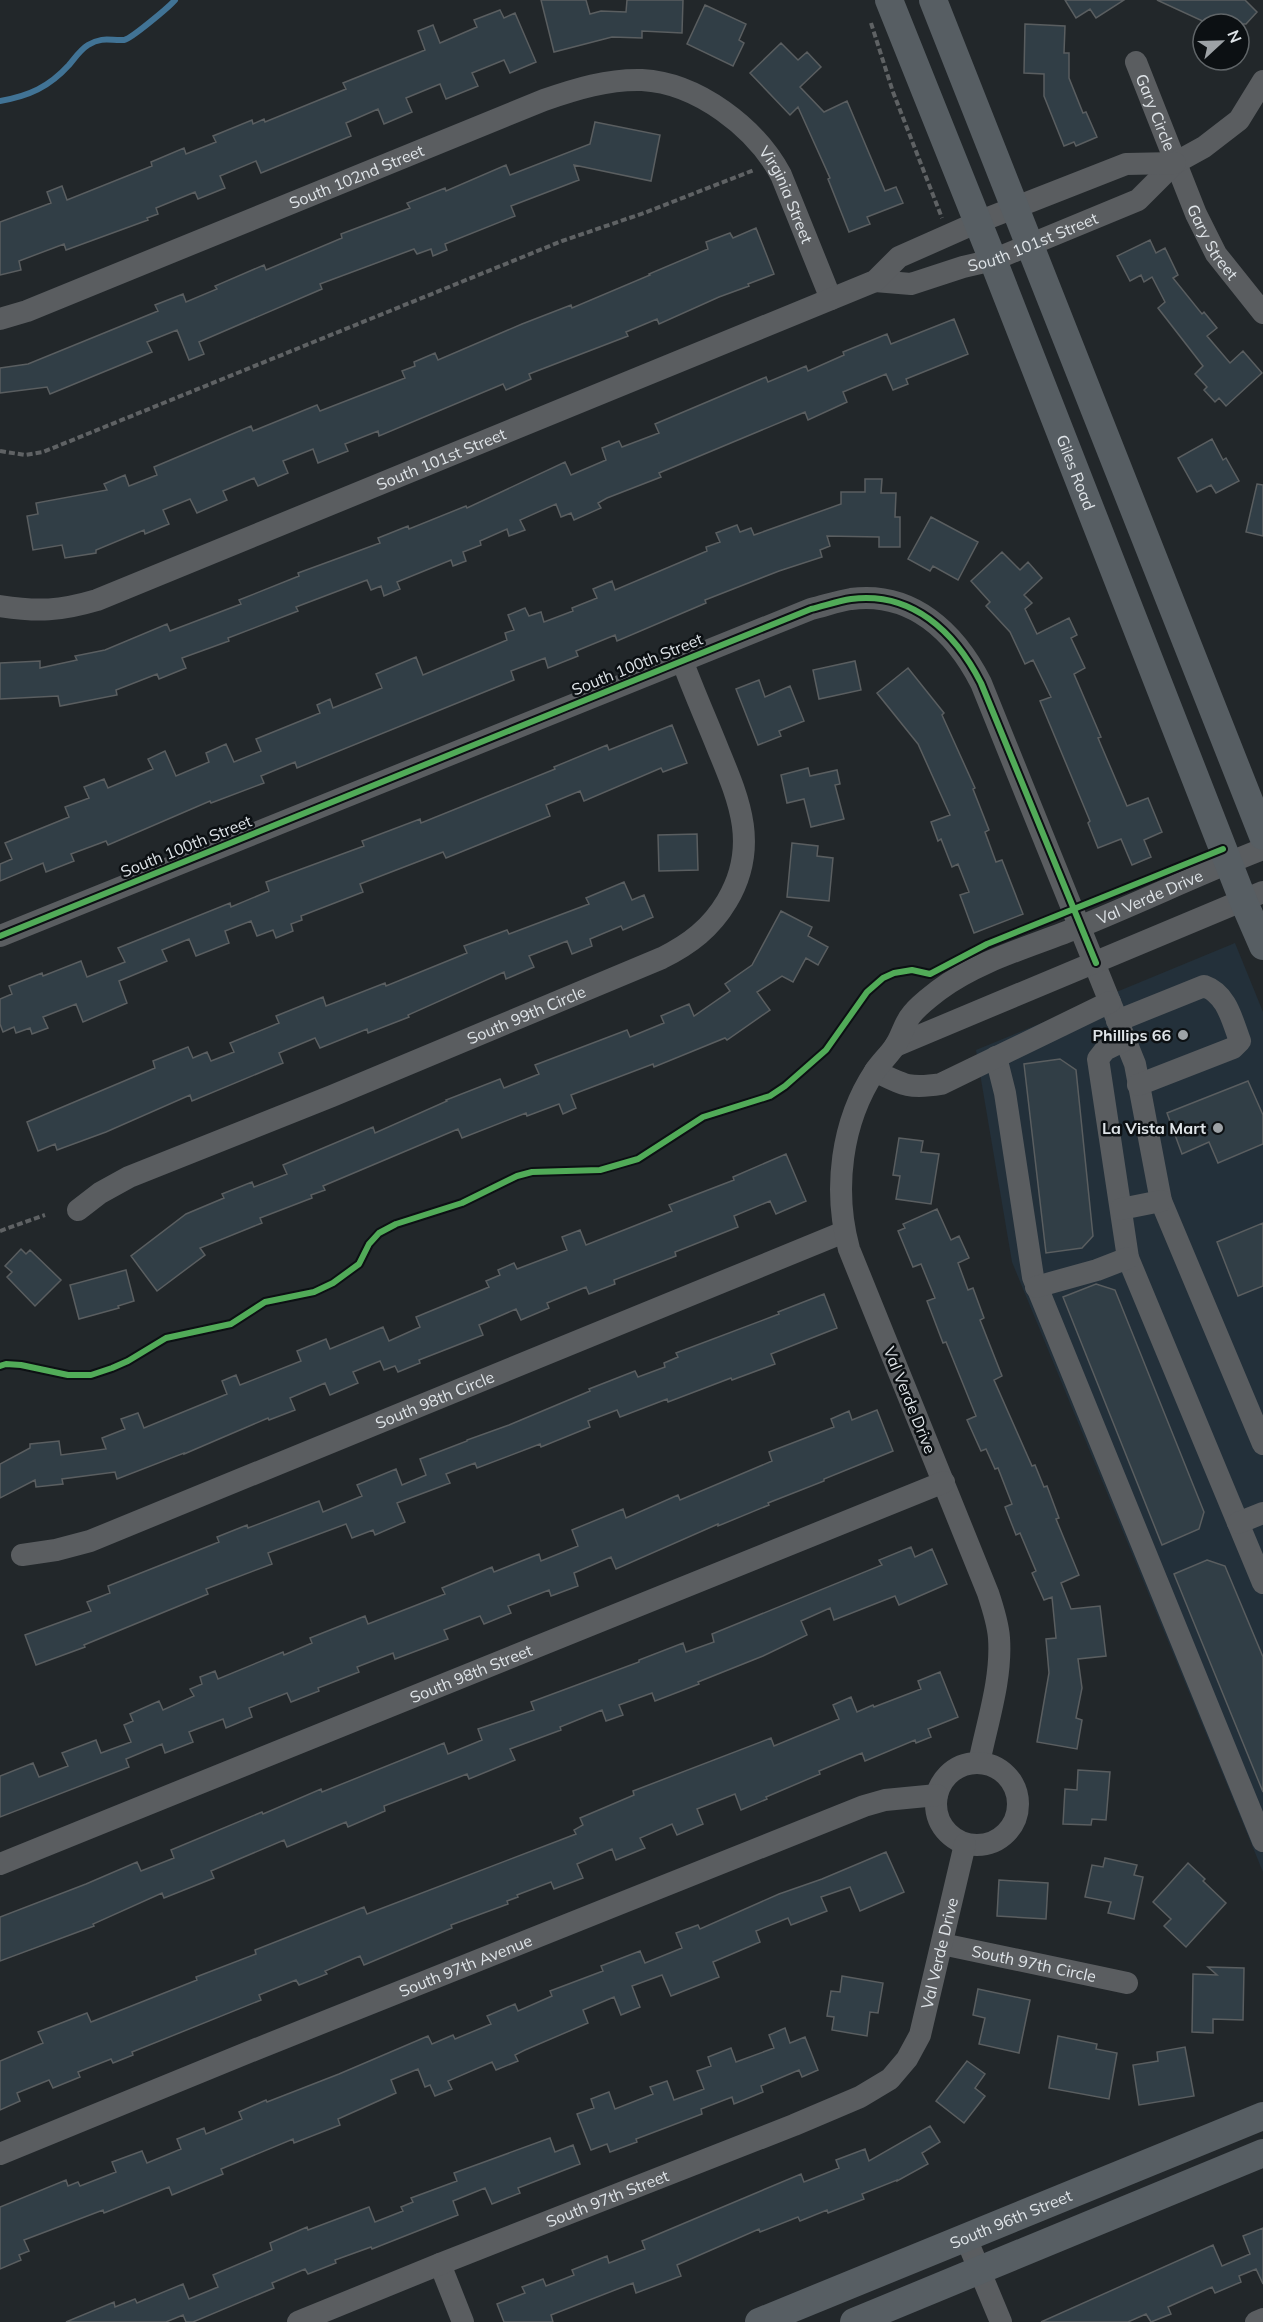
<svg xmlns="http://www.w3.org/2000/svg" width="1263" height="2322" font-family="Mulish,sans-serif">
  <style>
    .built { fill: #23303a }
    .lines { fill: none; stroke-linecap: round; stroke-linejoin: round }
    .stream { stroke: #417395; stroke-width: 6 }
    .building { fill: #313e46; stroke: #5a5e60; stroke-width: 1.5 }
    .path { stroke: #5f6264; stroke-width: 4; stroke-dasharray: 6 3; stroke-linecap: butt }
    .minor { stroke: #5a5d60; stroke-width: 22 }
    .major { stroke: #575e63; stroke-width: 28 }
    .cycleway-casing { stroke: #0c1013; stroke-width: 10 }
    .cycleway { stroke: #51ab58; stroke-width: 6 }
    .poi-dot { fill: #9da2a6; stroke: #0c1013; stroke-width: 2 }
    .labels { text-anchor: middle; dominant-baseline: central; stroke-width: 5; stroke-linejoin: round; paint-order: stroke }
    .street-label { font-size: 16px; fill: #dfe4e8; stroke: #0c1013 }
    .poi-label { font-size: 16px; font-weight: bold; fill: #dfe4e8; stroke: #0c1013; text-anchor: end }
  </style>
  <rect width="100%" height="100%" fill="#22272a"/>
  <path class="built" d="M1235,943L1263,1012V1872L1012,1262L976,1050Z"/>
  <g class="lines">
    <path class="stream" d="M0,101C29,96 49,87 69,65C75,58 80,50 88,45C103,36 111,41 124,40C131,39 170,6 175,0"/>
  </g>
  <path class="building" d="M541,0H586L590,14L601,11L626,12L627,0H683L682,33L642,31V38L612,37L554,52Z
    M1065,0H1124L1096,18L1090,9L1076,18Z
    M1157,0H1245L1257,12L1246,24H1209Z
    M705,5L746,24L739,40L744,43L733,66L687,44Z
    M500,10L504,18L515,13L536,62L510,73L504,60L472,73L478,86L446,99L440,84L406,98L412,112L384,124L378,109L346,123L351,136L261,173L256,161L220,176L225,188L198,199L195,192L156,208L158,214L147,218L148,220L66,250L64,244L19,261L21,270L0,275V222L51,203L47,192L62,186L67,200L152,166L151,162L184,148L186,154L216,142L213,136L252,120L253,124L264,119L265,122L346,89L343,83L425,50L418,31L433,25L440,43L477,27L474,20Z
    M1025,24L1065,26L1064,53H1069V78L1083,113L1086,112L1097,137L1076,146L1074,142L1064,146L1044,96V74L1024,73Z
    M781,43L798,60L807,52L821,67L800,87L824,112L847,101L885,191L896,187L903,203L867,217L870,224L849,232L828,179L830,178L798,107L790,115L750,73Z
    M595,122L660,135L651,181L574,165L579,180L511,206L515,216L445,244L447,250L433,256L431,249L417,254L414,249L320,284L322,289L199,342L204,354L189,360L177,330L147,342L152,352L50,394L47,387L0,393V368L28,364L158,311L155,305L183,294L186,302L217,289L215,286L264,265L266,270L342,238L341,234L410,208L407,203L445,188L446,191L506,165L510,175L590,144Z
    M756,228L774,274L748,284L749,286L719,297L659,324L657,319L626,332L628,336L529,374L531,379L506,390L503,384L379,436L378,431L345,444L348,451L318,463L313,449L283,461L288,473L258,486L254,478L223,491L227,500L197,513L190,499L163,510L169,524L145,534L144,530L96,550V553L65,558L62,545L33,550L27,516L38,514L36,503L107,490L104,484L125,475L129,486L157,475L154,467L251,426L253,431L317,405L320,411L405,378L402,371L415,366L414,362L435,353L438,360L522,324L571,305L572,308L650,275L649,274L708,249L706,242L730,233L733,238Z
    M1150,240L1156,253L1165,248L1178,275L1173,278L1202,314L1204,312L1217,328L1207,336L1230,363L1243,351L1262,373L1226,406L1219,398L1215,402L1204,390L1207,387L1195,374L1203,366L1158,308L1165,302L1152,277L1144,282L1141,275L1130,281L1117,256Z
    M954,319L968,354L906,379L908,384L893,390L886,374L843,392L847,402L808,420L805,412L659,473L661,477L607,498L598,503L601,508L574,520L571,513L561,517L556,504L520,520L525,530L509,536L507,529L480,541L481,545L463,552L466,561L453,566L451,560L397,582L400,589L384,596L381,586L371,590L367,580L296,607L298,611L228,638L229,641L182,658L186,668L159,679L157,674L116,690L117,695L60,706L58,696L0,699V663L40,661V668L77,660L75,656L105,650L167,624L170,631L241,604L239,600L299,576L298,573L380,543L378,538L408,526L409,529L466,506L467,508L565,462L571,475L606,460L602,448L619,441L622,447L659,433L655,424L766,377L768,382L806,366L808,371L844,355L843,352L887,334L891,344Z
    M1212,439L1223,460L1226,458L1239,481L1216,493L1211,485L1197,492L1178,458Z
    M865,479H882L881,493H896L895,517H900V547H879V537L827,536L830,546L820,550L822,557L779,571L705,600L706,603L617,641L615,635L576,651L578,656L548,668L545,658L511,671L514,680L297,768L295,762L261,776L264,783L211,803L210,801L108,845L106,841L71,854L74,861L46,872L43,863L0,881V864L12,859L5,843L69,817L65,807L89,798L84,787L104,779L108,788L153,769L148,759L165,751L176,776L209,762L206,753L226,744L234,762L261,751L256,739L320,713L317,705L330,699L333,708L382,688L376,674L416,657L423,675L507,640L505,633L514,630L508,615L525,608L529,616L541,612L544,622L573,611L572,608L597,598L593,589L612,581L615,590L707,551L706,547L720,542L716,533L737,525L740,532L751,528L754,535L841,504V492H865Z
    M1257,484L1263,485V536L1246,532Z
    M931,517L978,542L958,580L933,566L930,571L908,559Z
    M1002,552L1020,570L1028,562L1042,578L1024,595L1032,603L1025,609L1037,634L1069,618L1077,635L1071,638L1085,668L1074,674L1101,737L1098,738L1127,806L1148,798L1162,832L1144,840L1151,857L1132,865L1121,839L1098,848L1088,823L1090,821L1040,701L1051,697L1033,660L1025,664L1010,632L986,606L990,602L971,581Z
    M855,661L861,690L819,699L813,670Z
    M908,668L944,713L942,715L975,788L973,789L989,830L985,832L996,862L1002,860L1023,914L974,933L960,895L969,892L958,864L952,867L941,839L938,841L931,822L950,815L918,744L877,693Z
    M759,680L765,697L790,686L804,721L779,731L781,736L758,745L736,689Z
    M672,725L687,763L663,772L661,768L584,801L580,791L546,805L550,816L446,858L443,852L360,884L363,892L301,916L302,920L291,924L293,931L276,938L273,930L257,936L251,921L225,931L229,943L196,956L189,939L162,950L167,961L119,981L127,1003L83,1022L76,1004L43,1017L48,1028L32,1034L30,1028L16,1033L14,1027L3,1032L0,1024V999L12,994L9,986L42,973L43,976L81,961L87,977L125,962L118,948L230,903L231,907L269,891L266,882L364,846L362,841L420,819L421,823L555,769L554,767L607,745L609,750Z
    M808,768L810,776L837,770L840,784L835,785L844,819L811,827L804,799L787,803L781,775Z
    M697,834L698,870L659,871L658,835Z
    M792,843L818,846L817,856L833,858L829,901L787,897Z
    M624,882L632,900L644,895L653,917L623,930L621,926L590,939L592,946L572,954L567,941L529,956L534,967L506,979L504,972L408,1015L409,1017L368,1033L367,1029L320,1048L315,1038L279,1053L283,1063L192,1101L190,1095L106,1132L57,1150L55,1144L38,1151L27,1122L155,1068L153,1061L188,1047L193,1058L207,1052L211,1061L234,1052L230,1043L279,1023L276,1016L323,997L326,1006L385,983L386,986L467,953L464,946L507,930L509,934L589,904L586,898Z
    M781,911L812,927L808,936L828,947L818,965L806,958L793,982L782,976L757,992L770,1010L727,1040L725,1038L654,1067L653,1064L571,1095L576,1108L563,1114L559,1104L527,1116L526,1113L462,1138L458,1129L323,1186L325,1190L311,1195L312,1198L260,1218L262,1223L200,1248L205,1255L157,1291L131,1256L186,1214L224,1198L222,1194L252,1182L254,1187L287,1174L283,1165L373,1127L375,1133L447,1101L446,1100L500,1079L504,1088L539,1074L535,1065L627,1030L630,1037L664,1023L661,1016L689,1004L694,1016L730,991L725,984L752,965Z
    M1060,1059L1076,1070L1093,1236L1082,1248L1046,1253L1024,1064Z
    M1248,1081L1263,1115V1144L1218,1163L1209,1142L1182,1154L1167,1113Z
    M899,1138L923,1141L921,1152L939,1154L931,1204L896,1199L900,1176L893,1175Z
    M786,1154L806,1201L776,1214L770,1201L734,1216L738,1227L675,1252L676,1256L614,1280L615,1284L589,1294L586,1287L547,1303L549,1308L521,1320L516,1309L479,1325L483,1335L419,1360L420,1363L398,1372L395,1366L384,1370L380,1361L353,1372L358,1383L330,1395L325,1383L290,1398L295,1410L269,1420L268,1418L184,1454V1453L117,1479L115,1472L62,1479L63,1484L36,1487L35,1480L0,1498V1464L30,1448V1444L59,1441L61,1455L106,1449L102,1438L125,1429L121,1419L138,1413L144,1428L227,1394L222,1381L236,1375L240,1385L301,1361L297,1351L326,1339L330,1349L383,1327L389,1341L420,1327L416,1317L489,1287L486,1281L500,1275L498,1270L514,1263L517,1269L567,1250L562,1237L580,1230L586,1245L672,1211L669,1205L734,1180L733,1177Z
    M937,1209L951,1240L959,1236L969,1258L958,1263L968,1290L973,1288L984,1318L980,1320L1002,1376L994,1380L1032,1466L1035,1465L1044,1487L1047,1486L1059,1518L1056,1519L1079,1575L1061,1583L1071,1609L1100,1606L1106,1656L1078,1659L1082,1688L1076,1718L1082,1720L1077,1749L1037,1742L1049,1673L1046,1639L1056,1638L1052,1597L1044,1600L1032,1573L1036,1571L1020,1533L1016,1535L1005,1507L1012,1504L998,1468L995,1469L986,1449L981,1451L967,1420L976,1416L946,1342L943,1343L927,1301L935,1298L921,1264L913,1267L898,1231L905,1228L903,1224Z
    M1263,1223V1286L1238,1296L1217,1242Z
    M21,1249L26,1254L30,1250L61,1280L35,1306L7,1277L12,1272L5,1266Z
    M126,1270L134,1301L118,1306L119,1308L79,1319L70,1285Z
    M1096,1284L1115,1290L1204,1512L1199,1529L1162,1545L1063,1297Z
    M824,1294L837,1328L771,1354L775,1364L732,1380L731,1378L668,1402L667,1399L620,1417L617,1410L588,1421L590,1427L541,1447L540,1444L477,1468L475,1463L446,1474L450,1483L397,1503L405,1522L375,1535L373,1530L352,1538L346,1524L268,1553L272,1564L206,1589L208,1594L84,1645L85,1647L36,1665L25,1635L91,1611L87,1602L110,1593L108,1586L219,1542L217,1537L247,1525L248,1528L319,1501L323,1512L362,1496L357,1485L396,1469L402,1485L426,1475L420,1459L467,1441V1440L509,1425L590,1391L589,1389L635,1371L638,1377L665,1367L664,1363L678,1357L676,1353L779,1314L778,1312Z
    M877,1410L893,1451L824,1479V1481L768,1503L769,1505L718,1526V1524L616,1569L611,1557L574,1573L578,1586L551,1596L549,1590L508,1606L511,1613L484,1624L480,1616L444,1630L448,1639L395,1659L393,1653L357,1667L359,1672L318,1688L319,1691L291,1702L287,1693L249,1708L252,1717L226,1728L223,1719L189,1732L193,1742L165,1753L162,1744L126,1759L129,1767L0,1817V1776L33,1763L39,1777L68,1766L62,1753L96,1740L101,1753L131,1742L124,1725L133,1721L130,1714L159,1701L163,1710L194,1696L190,1689L202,1684L200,1677L215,1671L218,1679L283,1652L284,1655L312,1643L310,1638L365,1616L368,1624L445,1594L442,1588L492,1567L494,1572L539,1554L541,1561L578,1546L572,1530L623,1509L626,1518L678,1495L680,1500L772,1461L769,1452L834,1427L831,1419L849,1411L852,1420Z
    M911,1547L915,1557L932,1549L947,1584L899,1605L895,1596L834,1620L830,1608L801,1621L807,1635L763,1656L698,1682L699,1684L655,1701L652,1693L619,1705L623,1715L606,1721L602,1710L560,1727L561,1730L510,1749L515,1760L469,1779L467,1774L384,1806L385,1811L348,1827L346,1822L287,1847L284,1840L211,1871L214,1878L164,1898L162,1893L93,1924L94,1926L0,1961V1917L86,1884L137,1862L141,1871L174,1858L171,1850L262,1812L263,1814L321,1789L322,1792L444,1743L448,1754L482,1740L478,1729L534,1710L531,1702L639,1662V1660L683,1643L686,1652L714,1642L712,1634L882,1565L879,1560Z
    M1207,1560L1225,1566L1263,1657V1792L1174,1574Z
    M940,1672L958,1717L928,1729L931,1737L916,1743L915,1740L865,1761L862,1753L819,1771L820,1774L766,1797L767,1799L741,1810L735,1794L697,1809L703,1824L677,1835L672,1824L640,1838L645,1848L616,1860L612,1849L577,1864L583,1878L554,1889L551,1882L517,1895L518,1897L507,1901L508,1904L451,1925L452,1928L364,1965L360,1956L325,1971L327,1974L299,1985L296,1980L259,1995L261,2000L132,2052L133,2055L113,2063L111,2059L78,2072L80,2077L53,2088L49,2080L17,2093L20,2101L0,2110V2061L43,2043L38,2032L87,2013L91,2022L197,1980L196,1977L256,1954L255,1950L364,1907L367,1914L576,1834L574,1830L583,1825L580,1818L634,1795L633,1791L771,1738L774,1746L839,1719L833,1705L851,1697L857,1712L873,1705L874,1707L921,1689L918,1681Z
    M1078,1770L1110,1772L1106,1820L1092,1819L1091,1825L1063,1824L1065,1789L1077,1790Z
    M886,1852L904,1892L860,1911L850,1887L821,1897L827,1911L791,1925L788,1918L756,1931L760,1942L713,1962L719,1977L671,1996L662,1975L632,1986L640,2007L621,2015L614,1997L583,2010L588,2023L525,2050L515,2055L518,2061L496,2070L492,2062L448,2081L452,2089L435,2096L430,2085L425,2087L418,2069L391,2080L396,2093L338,2119L340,2125L294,2143L293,2139L221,2169L223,2174L172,2195L169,2187L104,2213L103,2210L24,2240L29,2251L19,2255L21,2260L0,2269V2207L66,2180L68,2186L78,2182L80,2186L116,2172L112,2162L142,2151L147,2163L181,2149L177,2139L204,2128L206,2134L242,2119L239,2112L266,2100L267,2102L339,2074L428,2036L432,2044L453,2035L455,2039L491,2024L487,2016L515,2004L518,2011L552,1996L550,1991L603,1971L601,1966L640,1951L645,1963L682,1948L676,1933L698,1925L700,1929L779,1894L822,1879Z
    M1105,1858L1137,1865L1134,1875L1143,1877L1134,1919L1108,1913L1111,1902L1085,1897L1092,1865L1103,1867Z
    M1188,1863L1205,1879L1203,1881L1226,1903L1186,1947L1164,1926L1171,1919L1153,1902Z
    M999,1880L1048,1883L1046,1919L997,1916Z
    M1208,1967L1244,1968L1243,2020L1213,2019V2033L1192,2032L1193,1974L1217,1975Z
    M842,1976L883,1983L878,2013L870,2012L867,2036L832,2030L834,2017L827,2016L831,1991L840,1992Z
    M978,1989L1030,2000L1019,2053L979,2044L985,2018L973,2015Z
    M785,2028L790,2043L805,2037L818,2070L802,2077L799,2070L761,2086L763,2092L734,2104L732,2097L701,2109L702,2114L636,2139L637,2142L610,2152L607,2144L591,2150L577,2114L594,2108L591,2099L609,2092L615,2109L653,2094L650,2087L667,2081L674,2100L704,2089L697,2071L711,2066L708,2057L731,2048L736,2062L774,2048L769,2035Z
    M1058,2036L1097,2044L1096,2049L1117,2053L1109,2099L1049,2088Z
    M1185,2047L1194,2096L1139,2105L1133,2065L1158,2061L1157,2052Z
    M967,2061L985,2074L975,2088L985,2096L964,2123L936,2101Z
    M930,2126L940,2142L922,2153L928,2164L897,2181V2180L862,2194L864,2199L828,2213L827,2210L800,2221L798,2217L760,2232L759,2229L677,2265L681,2276L636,2293L633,2283L551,2315L553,2322H504L497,2304L525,2293L522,2287L543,2279L546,2286L574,2275L572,2270L607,2256L609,2263L645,2249L642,2241L801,2174L804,2182L839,2168L836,2160L865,2149L869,2161Z
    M550,2138L555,2152L573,2145L580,2164L518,2188L520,2193L492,2204L485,2188L453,2201L458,2215L372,2249L371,2247L335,2260L336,2263L308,2274L305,2269L272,2283L274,2288L193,2322H186L183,2315L166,2322H66L114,2302L115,2307L135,2299L137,2303L183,2284L189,2299L218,2287L213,2275L272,2250L270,2243L307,2227L308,2230L369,2207L375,2222L403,2211L401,2207L413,2202L411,2198L457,2181L454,2173Z
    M1263,2228V2284L1256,2269L1239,2276L1241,2282L1215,2293L1212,2287L1168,2307L1171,2314L1151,2322L1146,2314L1128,2322H1041L1213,2245L1222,2266L1250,2254L1243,2236Z"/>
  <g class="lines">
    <path class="path" d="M871,23L893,92L942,218
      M0,451L25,455L43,452L562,241L644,213L754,170
      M0,1231L45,1215"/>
    <g class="minor">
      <path id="s1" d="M1136,62L1196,214L1216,254L1263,313"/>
      <path id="s2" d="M875,281L911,284L963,267L993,260L1138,200L1175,163L1204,147L1239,120L1263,81"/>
      <path id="s3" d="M0,319L27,311L544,100C576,89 608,79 642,80C698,83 756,128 781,175L831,299"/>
      <path id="s4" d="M0,606C38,612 60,611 97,600L875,281L899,257L978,222L1126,164L1175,163"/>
      <path d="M0,936L811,609C824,606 838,601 851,599C912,591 955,632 981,683L1135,1064L1161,1201L1263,1444"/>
      <path d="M1117,1021L1204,986C1227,994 1232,1020 1240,1041L1233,1048L1138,1085"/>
      <path d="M1125,1040L1105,1050L1098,1059L1128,1258L1263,1583"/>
      <path d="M895,1046L1263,892"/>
      <path d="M996,1057L1005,1093L1033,1277L1263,1841"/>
      <path d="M875,1071C903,1085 909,1089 941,1084L1110,1002"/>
      <path d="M1121,1209L1161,1201"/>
      <path id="s5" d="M78,1210L100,1193L129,1177L332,1096L662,958C690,944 711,928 727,901C759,847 740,802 718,749C706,719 693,690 682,660"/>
      <path d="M1036,1287L1097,1270L1128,1258"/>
      <path d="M1238,1523L1263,1513"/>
      <path id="s6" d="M22,1555L56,1550L90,1541L844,1232"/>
      <path id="s7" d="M979,1763C987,1723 1002,1679 999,1638C998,1623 993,1608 988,1593L849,1249C833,1190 841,1122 875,1071C881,1062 889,1055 895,1046C902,1036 904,1023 912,1014C919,1005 930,997 939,990C979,960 1033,946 1079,927C1141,902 1201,873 1263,849"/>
      <circle cx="977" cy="1804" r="41"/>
      <path id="s8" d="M0,1864L944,1482"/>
      <path id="s9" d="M942,1944L1127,1983"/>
      <path id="s10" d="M0,2154L254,2050L864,1806L885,1800L937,1795"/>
      <path d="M966,2238L1001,2322"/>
      <path d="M440,2264L463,2322"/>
      <path id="s11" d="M298,2322L440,2264L794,2125L860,2097L890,2079L907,2059L920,2035L965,1844"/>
      <path d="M1256,2322L1263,2319"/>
    </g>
    <g class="major">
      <path id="s12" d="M889,0L993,260L1243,900L1263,946"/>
      <path d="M933,0L1263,836"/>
      <path id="s13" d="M759,2322L1263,2116"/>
      <path d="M854,2322L1263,2153"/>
    </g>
    <defs>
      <path id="cycleway" d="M0,936L811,609C824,606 838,601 851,599C912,591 955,632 981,683L1096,963
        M0,1366L6,1364L21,1365L68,1375H91L112,1368L128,1361L166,1338L231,1324L265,1302L314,1292L333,1283L359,1264L369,1244L379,1233L396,1224L462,1203L517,1176L532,1172L600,1170L638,1159L703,1117L770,1096L785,1086L826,1050L867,992L883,978L894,973L912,970L930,974L987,944L1223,849"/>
    </defs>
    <use href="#cycleway" class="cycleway-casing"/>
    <use href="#cycleway" class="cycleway"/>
  </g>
  <g class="poi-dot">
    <circle cx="1183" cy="1035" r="6"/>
    <circle cx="1218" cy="1128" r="6"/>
  </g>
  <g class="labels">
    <g class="street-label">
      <text stroke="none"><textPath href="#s1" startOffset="54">Gary Circle</textPath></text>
      <text stroke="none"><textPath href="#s3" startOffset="384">South 102nd Street</textPath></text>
      <text stroke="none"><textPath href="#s3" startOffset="882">Virginia Street</textPath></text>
      <text stroke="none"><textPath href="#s2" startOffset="165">South 101st Street</textPath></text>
      <text stroke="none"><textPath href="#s1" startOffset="196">Gary Street</textPath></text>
      <text stroke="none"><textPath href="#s4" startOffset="470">South 101st Street</textPath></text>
      <text stroke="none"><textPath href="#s12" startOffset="508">Giles Road</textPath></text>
      <text transform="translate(637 664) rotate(-22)">South 100th Street</text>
      <text transform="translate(186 846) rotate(-22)">South 100th Street</text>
      <text stroke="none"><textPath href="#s7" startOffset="1065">Val Verde Drive</textPath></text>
      <text stroke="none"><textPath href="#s5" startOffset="490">South 99th Circle</textPath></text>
      <text stroke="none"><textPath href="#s6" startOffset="442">South 98th Circle</textPath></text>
      <text transform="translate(910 1400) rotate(68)">Val Verde Drive</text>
      <text stroke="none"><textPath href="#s8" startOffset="508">South 98th Street</textPath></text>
      <text stroke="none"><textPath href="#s11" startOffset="778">Val Verde Drive</textPath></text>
      <text stroke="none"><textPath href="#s9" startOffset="94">South 97th Circle</textPath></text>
      <text stroke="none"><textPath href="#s10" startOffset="502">South 97th Avenue</textPath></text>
      <text stroke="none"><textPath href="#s11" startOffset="333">South 97th Street</textPath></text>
      <text stroke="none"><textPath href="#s13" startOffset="272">South 96th Street</textPath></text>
    </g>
    <g class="poi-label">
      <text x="1171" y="1035">Phillips 66</text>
      <text x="1206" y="1128">La Vista Mart</text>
    </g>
  </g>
  <g transform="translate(1221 42) rotate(68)"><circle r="28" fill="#0c1013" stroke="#606568" stroke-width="1.5"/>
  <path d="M0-4.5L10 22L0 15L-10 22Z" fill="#9da2a6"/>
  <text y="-9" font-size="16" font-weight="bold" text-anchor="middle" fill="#dfe4e8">N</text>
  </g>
</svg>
